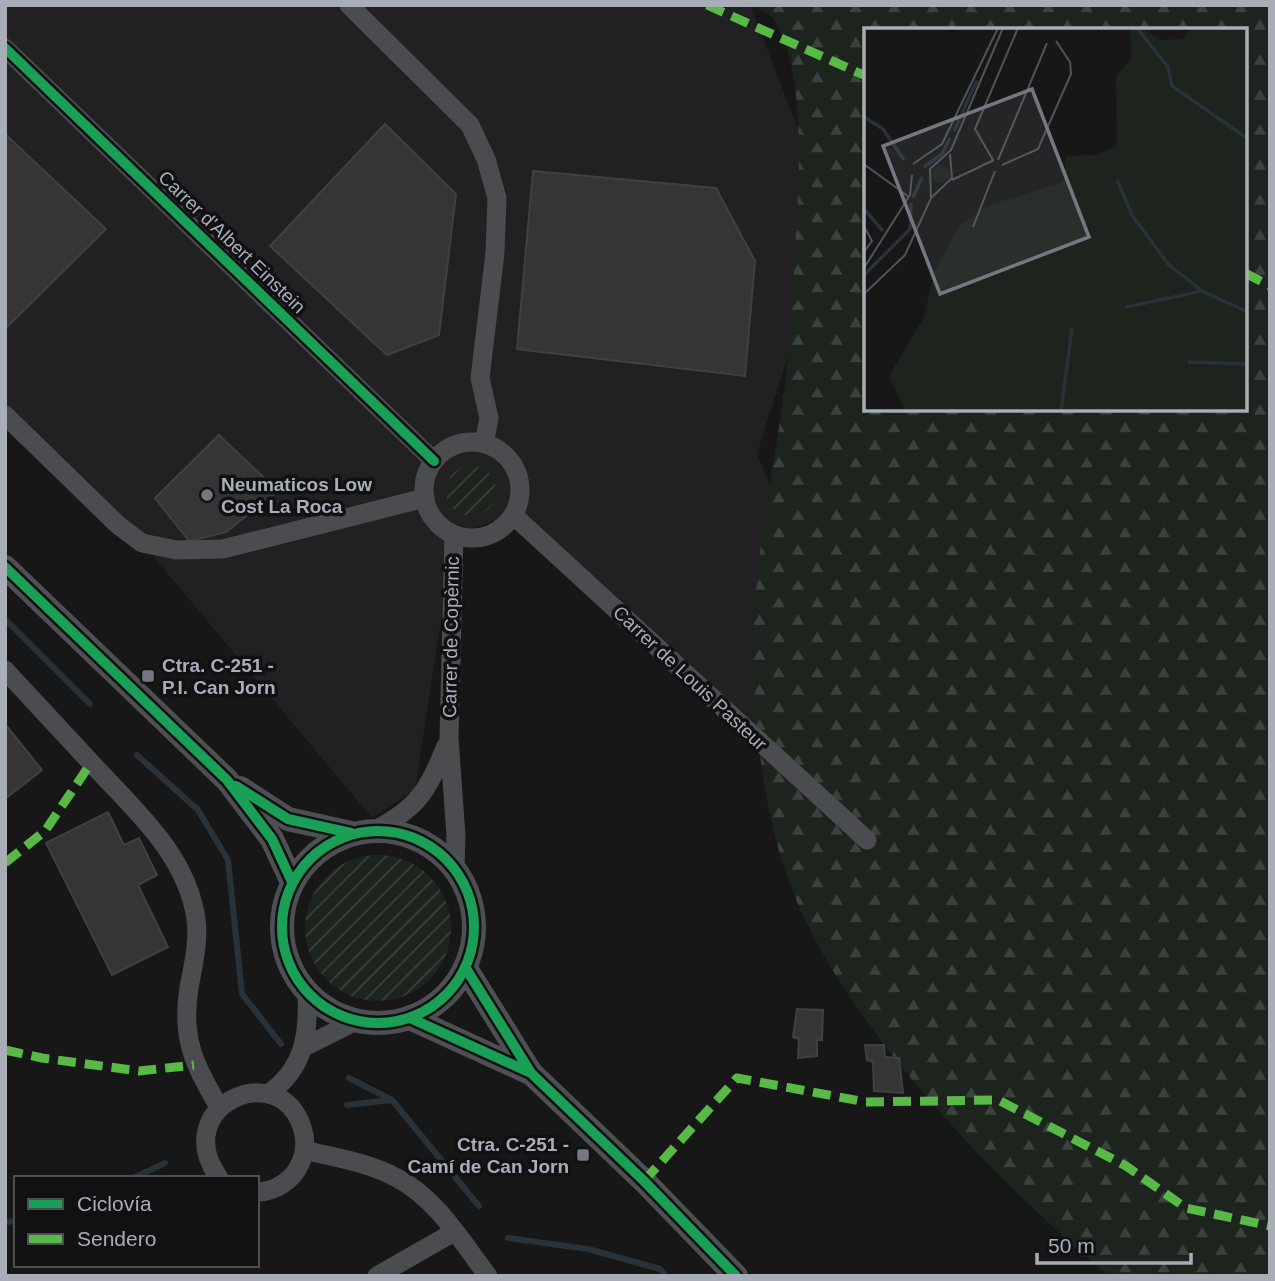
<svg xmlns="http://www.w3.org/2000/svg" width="1275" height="1281" font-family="Arial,sans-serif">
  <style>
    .built { fill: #212123 }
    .forest { fill: url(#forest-firs); fill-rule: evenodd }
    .garden { fill: url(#garden-furrows) }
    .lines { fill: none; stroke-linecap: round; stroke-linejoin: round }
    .stream { stroke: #2a3239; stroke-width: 6 }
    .building { fill: #353536; stroke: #3f4043; stroke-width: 2 }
    .minor { stroke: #4b4c50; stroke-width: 19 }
    .major { stroke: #4d4f52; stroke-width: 24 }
    .quiet { stroke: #58b947; stroke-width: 9; stroke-dasharray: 18 9; stroke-linecap: butt }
    .cycleway-casing { stroke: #111113; stroke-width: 15 }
    .cycleway { stroke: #1a9f57; stroke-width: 10 }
    .poi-dot { fill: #757880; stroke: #111113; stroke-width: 2.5 }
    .labels { text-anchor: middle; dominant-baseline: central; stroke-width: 7; stroke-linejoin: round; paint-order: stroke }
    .street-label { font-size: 19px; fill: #a8adb8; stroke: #111113 }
    .poi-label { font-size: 19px; font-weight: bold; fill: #a8adb8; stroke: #111113; text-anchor: start }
    .inset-river { fill: none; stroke: #2a3239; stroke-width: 3.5 }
    .inset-road { fill: none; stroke: #515357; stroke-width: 2 }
    .view { fill: #757880; fill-opacity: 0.15; stroke: #757880; stroke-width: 3.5 }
    .inset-edge { fill: none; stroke: #a8adb8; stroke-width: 3.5 }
  </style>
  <defs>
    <pattern id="forest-firs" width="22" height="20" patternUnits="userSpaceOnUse" patternTransform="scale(1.75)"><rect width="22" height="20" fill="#1d241e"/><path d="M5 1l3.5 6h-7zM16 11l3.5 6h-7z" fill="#3b413d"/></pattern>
    <pattern id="garden-furrows" width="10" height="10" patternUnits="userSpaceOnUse" patternTransform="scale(1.75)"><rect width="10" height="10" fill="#1d241e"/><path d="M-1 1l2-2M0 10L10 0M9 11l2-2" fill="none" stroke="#3b413d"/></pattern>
  </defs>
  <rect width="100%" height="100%" fill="#171717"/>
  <path class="built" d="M5,5H750L832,217L757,454L879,736L867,840L513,515L454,535L415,790L372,818L142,543L5,414Z"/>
  <path class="forest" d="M752,5H1270V1276H1109C995,1180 836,1018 787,876C761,802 751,703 754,624C757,543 775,465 785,385C791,334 793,282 796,230C800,174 805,69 775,21C771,14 759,9 752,5ZM866,30H1245V410H866Z"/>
  <path class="garden" d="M446 491a25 25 0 1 1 50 0a25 25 0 1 1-50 0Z
    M305 928a73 73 0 1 1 146 0a73 73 0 1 1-146 0Z"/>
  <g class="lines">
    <path class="stream" d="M5,619L90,704
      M137,755L198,810L228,860L242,994L281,1044
      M349,1078L392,1100L479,1206
      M347,1105L391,1100
      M133,1178L165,1163
      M5,1222L16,1221
      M508,1238L588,1249L660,1269L666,1276"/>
  </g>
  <path class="building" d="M385,124L456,194L439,335L387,355L270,246Z
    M5,134L106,229L5,329Z
    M533,171L716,188L755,261L745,376L517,349Z
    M219,435L278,491L226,532L189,541L155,498Z
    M5,724L42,770L5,799Z
    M108,812L124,845L139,838L157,875L138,885L168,947L112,975L46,843Z
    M797,1009L823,1010L822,1040H817V1056L798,1058L799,1039L793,1037Z
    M865,1045H884L885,1057L899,1058L903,1093L874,1091L873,1062L867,1060Z"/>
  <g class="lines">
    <path class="minor" d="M349,5L470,125L486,159L497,198L495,253L480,378L489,418L484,444
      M5,48L434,461
      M5,415L118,525L142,543L176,550L223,549L425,498
      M424 490a48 48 0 1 1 96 0a48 48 0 1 1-96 0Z
      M513,515L867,840
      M454,535L449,738L456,836L455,868
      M5,670C35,702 65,735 95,767C137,812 187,856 196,919C199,942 193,966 189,988C181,1039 194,1064 219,1107
      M375,830C418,808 429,789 446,746
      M306,1046L356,1021
      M268,1094C304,1069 309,1035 307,993
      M304,1150C336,1158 368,1162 397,1178C436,1198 462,1242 488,1276
      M219,1178C168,1107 278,1056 302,1127C306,1139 306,1152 300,1164C293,1180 275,1192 257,1192
      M377,1276L454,1232"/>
    <path class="major" d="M5,567L227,780L272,839L292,882
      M240,788L288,819L351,833
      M282 927a96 96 0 1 1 192 0a96 96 0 1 1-192 0Z
      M465,967L531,1073L644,1181L736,1276
      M410,1018L530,1073"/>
    <path class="quiet" d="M707,5L866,76
      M1245,273L1270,286
      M5,863L45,831L91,763
      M5,1050L42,1058L139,1071L194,1065
      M644,1181L737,1078L866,1102L998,1100L1126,1166L1186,1208L1270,1226"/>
    <defs>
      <path id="cycleway" d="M5,48L434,461
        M5,567L227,780L272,839L292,882
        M236,786L288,819L351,833
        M282 927a96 96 0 1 1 192 0a96 96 0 1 1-192 0Z
        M465,967L531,1073L644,1181L736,1276
        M410,1018L531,1073"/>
    </defs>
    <use href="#cycleway" class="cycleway-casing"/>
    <use href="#cycleway" class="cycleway"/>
  </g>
  <g class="poi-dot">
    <circle cx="207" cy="495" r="7"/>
    <rect x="141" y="669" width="14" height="14" rx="3.5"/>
    <rect x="576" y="1148" width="14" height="14" rx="3.5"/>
  </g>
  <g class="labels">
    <g class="street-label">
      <text transform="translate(232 242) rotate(44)">Carrer d'Albert Einstein</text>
      <text transform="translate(451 637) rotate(-89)">Carrer de Copèrnic</text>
      <text transform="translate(690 678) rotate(43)">Carrer de Louis Pasteur</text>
    </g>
    <g class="poi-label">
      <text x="221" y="484">Neumaticos Low<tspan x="221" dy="22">Cost La Roca</tspan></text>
      <text x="162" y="665">Ctra. C-251 -<tspan x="162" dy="22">P.I. Can Jorn</tspan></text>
      <text x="569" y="1144" text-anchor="end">Ctra. C-251 -<tspan x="569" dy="22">Camí de Can Jorn</tspan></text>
    </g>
  </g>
  <g transform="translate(864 28)">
    <rect width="383" height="383" fill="#171717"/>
    <path d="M266,0H278L296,12L318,11L329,0H383V383H41L25,348L60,289L70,244L96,197L128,176L195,156L200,151L202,128L232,127L253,118L252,48L267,31Z" fill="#1d241e"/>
    <path d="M68 146a9 9 0 1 1 18 0a9 9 0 1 1-18 0Z" fill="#1d241e"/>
    <path class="inset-river" d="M273,0L304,39L308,58L384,111M0,89L19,101L40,132M90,103L113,52M60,139L78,126L86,110M253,152L268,187L304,236L338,263M49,170L58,149M0,181L19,203M0,247L46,201L47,175M262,279L338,263L384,284M324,334L384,336M197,383L208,300"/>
    <path class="inset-road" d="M129,132L111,101L154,0M134,132L183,15M49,136L78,116L134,0M1,137L45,169M138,137L174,121L207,46L206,34L192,13M88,152L130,132M67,170L66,141L87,122L139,0M0,198L8,213L0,224M109,199L131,143M0,240L46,167L48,147M0,266L41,227L67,170L88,150L86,126"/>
    <path class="view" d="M168,61L225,209L76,266L19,118Z"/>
    <rect width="383" height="383" class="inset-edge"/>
  </g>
  <rect width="1275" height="1281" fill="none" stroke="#a8adb8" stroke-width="14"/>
  <rect x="14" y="1176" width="245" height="91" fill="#111113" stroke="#4d4f55" stroke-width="2"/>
  <rect x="28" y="1199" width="35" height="10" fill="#1a9f57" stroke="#4d4f55" stroke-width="2"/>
  <text x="77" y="1211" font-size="21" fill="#a8adb8">Ciclovía</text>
  <rect x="28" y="1234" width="35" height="10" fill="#58b947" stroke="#4d4f55" stroke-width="2"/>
  <text x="77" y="1246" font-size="21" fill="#a8adb8">Sendero</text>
  <path d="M1037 1253v10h154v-10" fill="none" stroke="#a8adb8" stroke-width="3.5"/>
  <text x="1048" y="1253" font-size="21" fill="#a8adb8" stroke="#111113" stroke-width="5" paint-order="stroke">50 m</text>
</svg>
